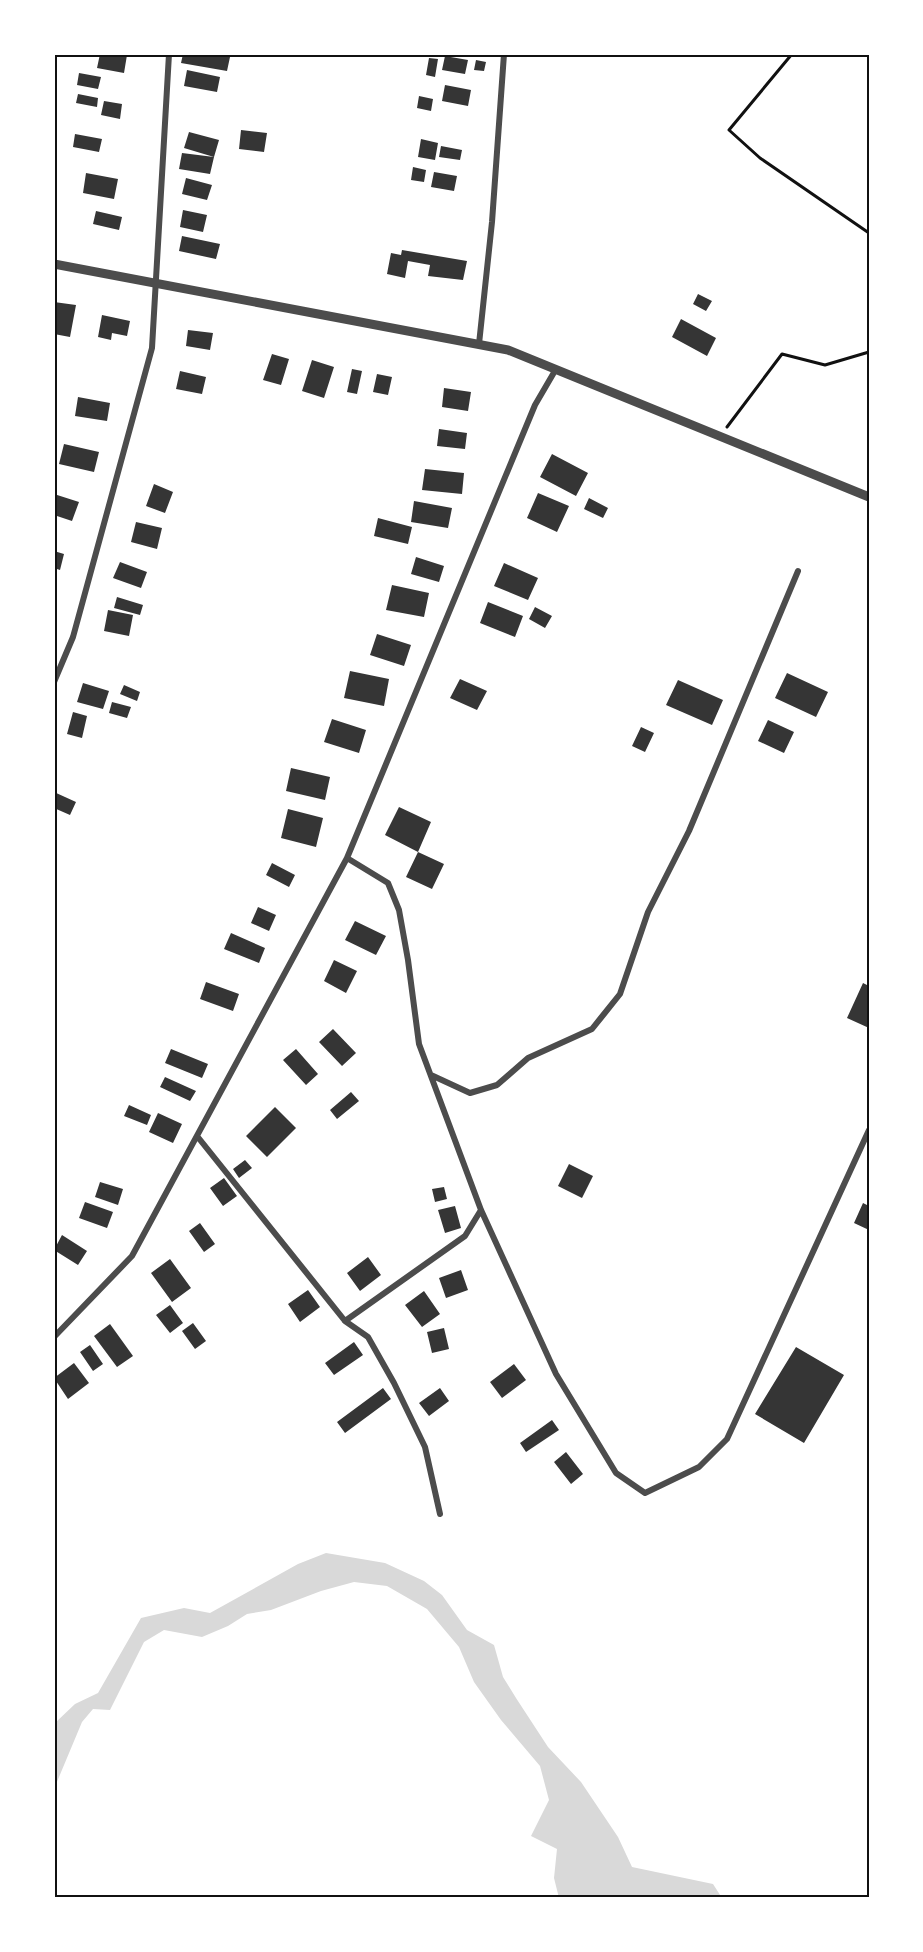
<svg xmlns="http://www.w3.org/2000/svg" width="923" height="1952" font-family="Raleway,sans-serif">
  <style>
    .water { fill: #d9d9d9 }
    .building { fill: #353535 }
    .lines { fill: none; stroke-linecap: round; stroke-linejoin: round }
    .path { stroke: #111; stroke-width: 3 }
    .minor { stroke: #4c4c4c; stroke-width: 6 }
    .tertiary { stroke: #4c4c4c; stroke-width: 9 }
    .neatline { fill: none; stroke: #111; stroke-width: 2 }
  </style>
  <rect width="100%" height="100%" fill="#fff"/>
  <path class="water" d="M326,1553L385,1563L424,1581L442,1595L467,1630L494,1645L503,1677L516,1698L548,1747L581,1782L618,1837L632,1867L713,1884L722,1898H559L554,1878L557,1849L531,1836L549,1800L540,1766L501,1720L474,1682L459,1647L427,1609L387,1586L354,1582L321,1591L271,1610L247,1614L228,1626L202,1637L164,1630L144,1642L110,1710L93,1709L82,1722L54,1789L55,1723L75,1704L98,1693L141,1618L184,1608L210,1613L298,1564Z"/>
  <path class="building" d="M100,54L127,55L124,73L97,68Z
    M183,54H213L230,57L227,71L181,63Z
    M445,56L468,60L465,74L442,70Z
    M429,58L438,59L435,77L426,75Z
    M476,60L486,62L484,71L474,70Z
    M187,70L220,77L217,92L184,86Z
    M79,73L101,77L98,89L77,85Z
    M445,85L471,90L468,106L442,101Z
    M78,94L98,98L97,107L76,103Z
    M419,96L433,99L431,111L417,108Z
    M104,101L122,104L120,119L101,115Z
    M241,130L267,133L264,152L239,149Z
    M189,132L219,140L214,157L184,148Z
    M75,134L102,139L99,152L73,147Z
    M421,139L438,143L435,160L418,157Z
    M441,146L462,150L460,160L439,157Z
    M182,153L214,157L210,174L179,169Z
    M413,167L426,170L424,182L411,180Z
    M434,172L457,176L454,191L431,187Z
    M86,173L118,179L114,199L83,193Z
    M186,178L212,185L207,200L182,194Z
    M183,210L207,215L203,232L180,227Z
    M96,211L122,217L119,230L93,224Z
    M182,236L220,244L216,259L179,251Z
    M402,250L467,261L463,280L428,276L430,265L408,261L405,278L387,274L391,253L401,255Z
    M698,294L712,301L706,311L693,304Z
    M54,302L76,305L70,337L54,334Z
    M102,315L130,321L127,336L112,333L111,340L98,337Z
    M681,319L716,338L707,356L672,337Z
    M188,330L213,333L210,350L186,346Z
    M272,354L289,359L281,385L263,380Z
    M312,360L334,367L324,398L302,391Z
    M352,369L362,371L357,394L347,392Z
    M180,371L206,377L202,394L176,389Z
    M377,374L392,377L388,395L373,392Z
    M444,388L471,392L468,411L442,407Z
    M78,397L110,403L107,421L75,416Z
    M439,429L467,433L465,449L437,446Z
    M64,444L99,452L94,472L59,464Z
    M552,454L588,473L576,496L540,477Z
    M425,469L464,473L462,494L422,490Z
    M154,484L173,492L165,513L146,506Z
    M538,493L569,506L557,532L527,518Z
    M54,494L79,502L72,521L54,515Z
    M589,498L608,508L603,518L584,509Z
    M414,501L452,508L448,528L411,522Z
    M378,518L412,527L408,544L374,536Z
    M136,522L162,528L157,549L131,542Z
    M54,551L64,554L60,570L54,568Z
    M416,557L444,566L439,582L411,574Z
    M120,562L147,572L141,588L113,578Z
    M504,563L538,578L528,600L494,586Z
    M392,585L429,593L424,617L386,610Z
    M117,597L143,605L140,615L114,608Z
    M488,602L523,616L515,637L480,623Z
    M535,607L552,616L545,628L529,619Z
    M108,610L133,615L129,636L104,631Z
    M377,634L411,645L404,666L370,655Z
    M350,671L389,679L384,706L344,698Z
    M787,673L828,692L816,717L775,698Z
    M460,679L487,691L477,710L450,698Z
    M678,680L723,700L712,725L666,705Z
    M83,683L109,691L103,709L77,702Z
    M124,685L140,692L137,701L120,694Z
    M112,702L131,707L127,718L109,713Z
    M73,712L87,716L82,738L67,734Z
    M332,719L366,730L359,753L324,742Z
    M768,720L794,732L784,753L758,741Z
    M641,727L654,733L645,752L632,746Z
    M291,768L330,777L325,800L286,791Z
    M54,792L76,802L70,815L54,808Z
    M399,807L431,822L418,852L385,835Z
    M288,809L323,818L316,847L281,838Z
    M418,852L444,864L432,889L406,877Z
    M272,863L295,875L289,887L266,875Z
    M258,907L276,915L269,931L251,923Z
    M355,921L386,936L376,955L345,940Z
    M231,933L265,948L259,963L224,949Z
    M334,960L357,971L346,993L324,981Z
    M206,982L239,994L233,1011L200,999Z
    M863,983L869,986V1028L847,1018Z
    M333,1029L356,1053L342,1066L319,1042Z
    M171,1049L208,1064L202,1078L165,1063Z
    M296,1049L318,1074L306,1085L283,1060Z
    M165,1077L196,1091L190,1101L160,1087Z
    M351,1092L359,1101L337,1119L330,1110Z
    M129,1105L151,1115L147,1125L124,1116Z
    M275,1107L296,1128L267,1157L246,1136Z
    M158,1113L182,1124L173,1143L149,1132Z
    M245,1160L252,1168L239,1178L233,1169Z
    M569,1164L593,1176L582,1198L558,1186Z
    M224,1178L237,1196L223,1206L210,1188Z
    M100,1182L123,1189L118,1205L95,1197Z
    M444,1187L447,1199L435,1202L432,1189Z
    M85,1202L113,1212L107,1228L79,1218Z
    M863,1203L869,1206V1230L854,1223Z
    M455,1206L461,1228L445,1233L438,1210Z
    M200,1223L215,1244L204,1252L189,1231Z
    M62,1235L87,1251L78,1265L54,1250Z
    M368,1257L381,1275L360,1291L347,1273Z
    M170,1259L191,1288L172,1302L151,1273Z
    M461,1270L468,1290L446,1298L439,1278Z
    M308,1290L320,1307L300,1322L288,1304Z
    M424,1291L440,1314L422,1327L405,1305Z
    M170,1305L183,1323L170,1333L156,1315Z
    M193,1323L206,1341L195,1349L182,1331Z
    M110,1324L133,1356L117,1367L94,1336Z
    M444,1328L449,1349L432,1353L427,1332Z
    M354,1342L363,1355L334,1375L325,1363Z
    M90,1345L103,1364L93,1371L80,1352Z
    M796,1347L844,1375L804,1443L755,1414Z
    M74,1363L89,1383L68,1399L54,1378Z
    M514,1364L526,1380L502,1398L490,1382Z
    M383,1388L391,1399L345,1433L337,1422Z
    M440,1388L449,1401L429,1416L419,1403Z
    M552,1420L559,1430L526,1452L520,1443Z
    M566,1452L583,1474L571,1484L554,1462Z"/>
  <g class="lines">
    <path class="path" d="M792,54L729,130L760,158L869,233
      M727,427L782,354L825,365L869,352"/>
    <path class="minor" d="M479,344L492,222L504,54
      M54,682L73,637L152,348L169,54
      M347,858L388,883L399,910L408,960L419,1044L481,1210L556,1374L616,1473L645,1493L699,1467L727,1439L869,1130
      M431,1075L470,1093L497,1085L528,1058L592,1029L620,994L648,912L689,831L798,571
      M197,1136L345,1321L465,1236L481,1210
      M345,1321L368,1337L394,1383L425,1447L440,1514
      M54,1337L132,1256L347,858L535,405L556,369"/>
    <path class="tertiary" d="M54,264L508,350L869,497"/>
  </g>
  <rect width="923" height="1952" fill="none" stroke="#ffffff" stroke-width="111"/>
  <rect x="56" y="56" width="812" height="1840" class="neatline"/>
</svg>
